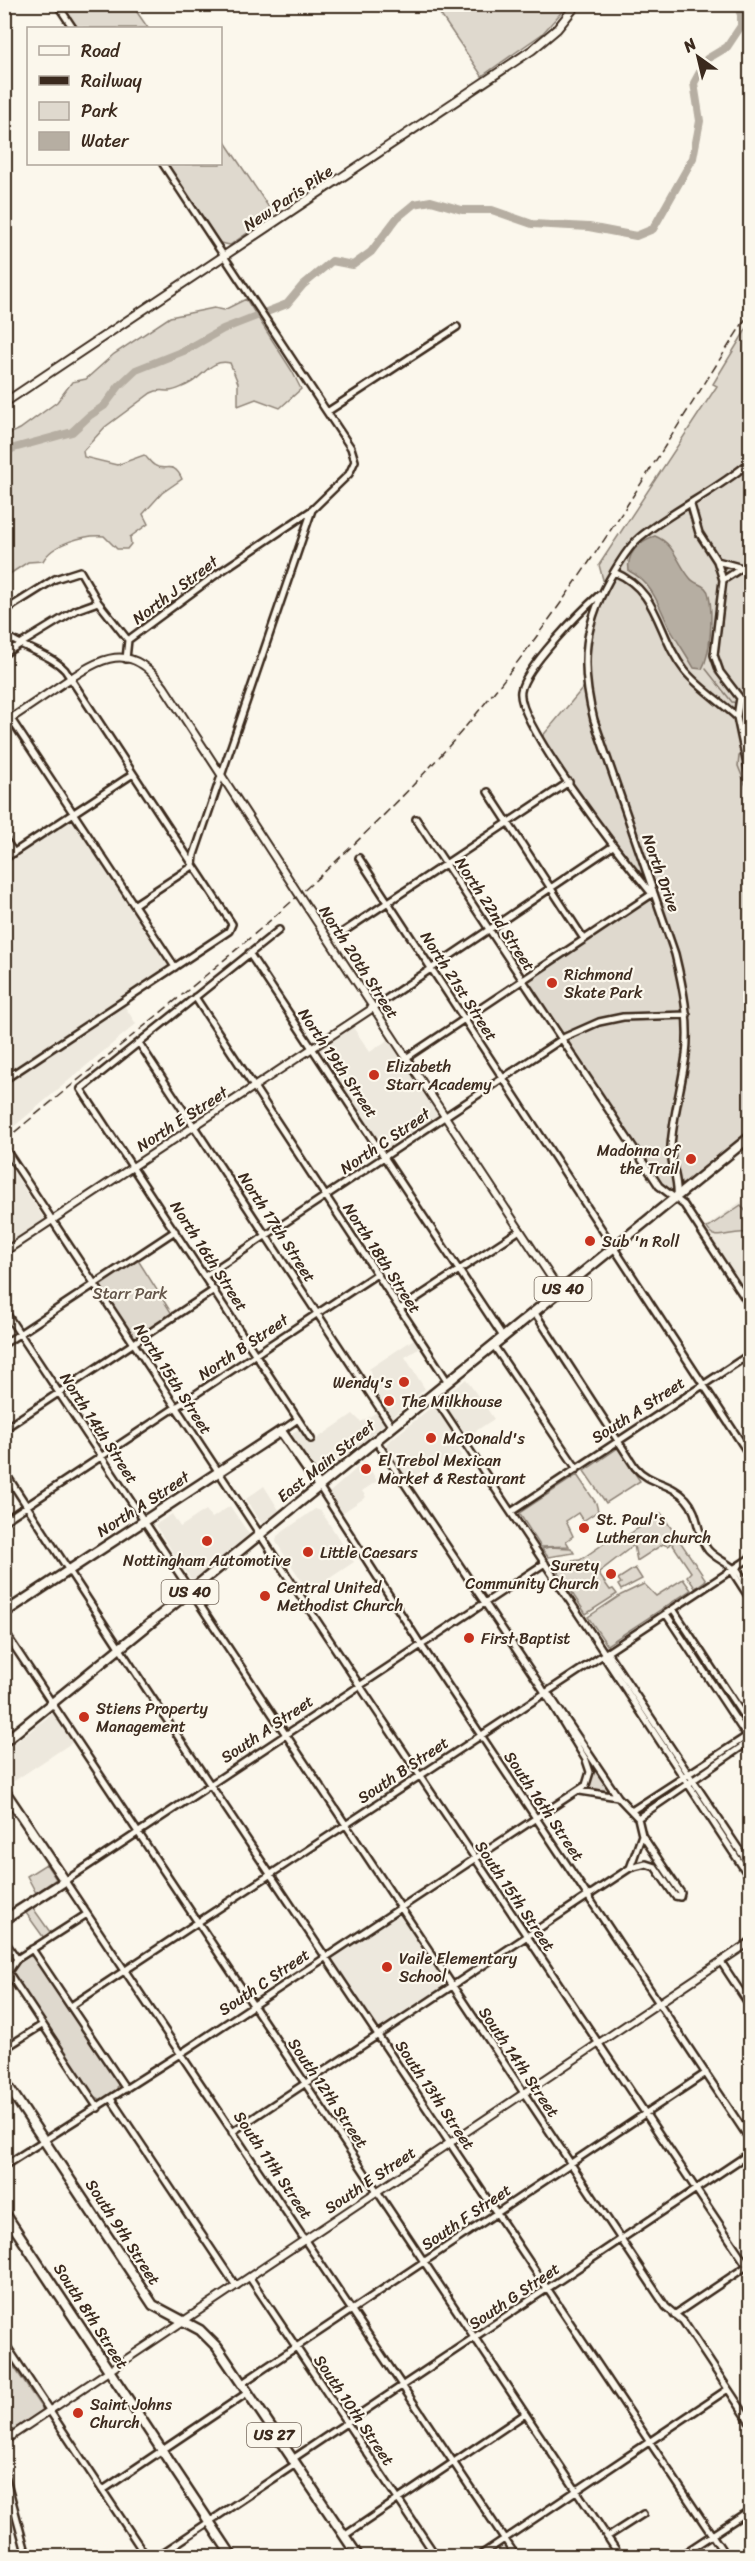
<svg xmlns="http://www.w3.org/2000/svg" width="755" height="2561" font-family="Sriracha,sans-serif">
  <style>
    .built { fill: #ede8dd }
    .green { fill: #dfd9ce; stroke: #8d8276; stroke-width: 1.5 }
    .water { fill: #b6aea2; stroke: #85796d; stroke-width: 1.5 }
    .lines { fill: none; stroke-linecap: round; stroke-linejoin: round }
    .stream { stroke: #85796d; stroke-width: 1.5 }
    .river { stroke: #b6aea2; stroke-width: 8 }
    .minor-casing { stroke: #3b2a1e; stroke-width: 10 }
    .tertiary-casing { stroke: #3b2a1e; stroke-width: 10 }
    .secondary-casing { stroke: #3b2a1e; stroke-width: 11 }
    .primary-casing { stroke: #3b2a1e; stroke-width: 13 }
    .trunk-casing { stroke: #3b2a1e; stroke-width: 13 }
    .minor { stroke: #fbf7ec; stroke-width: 5 }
    .tertiary { stroke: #fbf7ec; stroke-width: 6 }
    .secondary { stroke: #fbf7ec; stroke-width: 7 }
    .primary { stroke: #fbf7ec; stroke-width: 8 }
    .trunk { stroke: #fbf7ec; stroke-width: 8 }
    .rail { stroke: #3b2a1e; stroke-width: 1.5; stroke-dasharray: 9 4.5; stroke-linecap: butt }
    .tertiary-bridge-casing { stroke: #3b2a1e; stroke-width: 10; stroke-linecap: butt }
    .tertiary-bridge { stroke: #fbf7ec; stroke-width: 6 }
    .poi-dot { fill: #c8321e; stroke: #fbf7ec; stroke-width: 2 }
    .labels { text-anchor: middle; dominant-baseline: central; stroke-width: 4.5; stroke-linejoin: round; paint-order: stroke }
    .shield { fill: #fbf7ec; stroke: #75685c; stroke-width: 1.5 }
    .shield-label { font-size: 15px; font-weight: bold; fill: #3b2a1e }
    .street-label { font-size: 16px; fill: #3b2a1e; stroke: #fbf7ec }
    .poi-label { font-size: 16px; fill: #3b2a1e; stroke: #fbf7ec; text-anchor: start }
    .park-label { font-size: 16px; fill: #64564a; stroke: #fbf7ec }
  </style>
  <rect width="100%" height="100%" fill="#fbf7ec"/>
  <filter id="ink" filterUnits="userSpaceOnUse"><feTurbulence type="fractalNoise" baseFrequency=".0167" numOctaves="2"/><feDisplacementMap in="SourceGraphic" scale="12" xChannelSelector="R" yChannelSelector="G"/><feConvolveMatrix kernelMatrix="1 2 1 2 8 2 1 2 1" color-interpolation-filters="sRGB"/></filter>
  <g filter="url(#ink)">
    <path class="built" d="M73,820L169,966L5,1074V864Z
      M122,1002L136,1024L5,1134V1081Z
      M350,1023L370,1052L392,1037L445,1117L384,1157L313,1049Z
      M4,1158L45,1220L5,1246H4Z
      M750,1195V1306L701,1230Z
      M414,1339L420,1348L405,1357L425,1389L339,1462L322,1472L312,1469L289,1435L305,1425L315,1440L353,1414L361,1422L385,1407L366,1377L371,1373L369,1369Z
      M466,1379L494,1419L459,1442L462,1447L458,1450L462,1455L442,1468L437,1462L408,1480L386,1447L387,1443Z
      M365,1461L377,1481L362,1491L366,1497L342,1513L329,1493Z
      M264,1486L279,1510L262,1524L246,1499Z
      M230,1506L249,1534L192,1581L155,1525L172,1514L180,1527L206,1510L212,1518Z
      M315,1509L321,1511L354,1562L309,1592L276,1542L277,1536Z
      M53,1713L73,1742L8,1785L5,1779V1751Z
      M401,1908L452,1986L379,2034L327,1957Z"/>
    <path class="green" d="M61,5H132L148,28H77Z
      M434,5H568L542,34L482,76Z
      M221,136L274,215L230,245L220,243L167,164H220Z
      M246,299L292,371L301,389L280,408L256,399L238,406V383L230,363C212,359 205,374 192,382C187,385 175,391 169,391C161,391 159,389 151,393L105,427L83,451L84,457L117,465L144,455C148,458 150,463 154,465C165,473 173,459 182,479L162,493L143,514L148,524L130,537L131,544L127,549H117L104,536C85,534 52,544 43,561L28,562L5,577V436L20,429L57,402L72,382L86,379L114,354L170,317L214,308L224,310Z
      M750,323V1137L677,1198L665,1191L522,981L652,894L613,846L540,739L588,682V629L605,587L599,565L717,386L713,384Z
      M741,1205L750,1217L746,1233C730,1230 716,1244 707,1228Z
      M136,1257L174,1317L134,1344L95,1284Z
      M618,1448L640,1481L606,1503L584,1471Z
      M577,1475L596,1503L598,1511L583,1521L578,1513L566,1521L573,1536L566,1541L569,1546L541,1547L519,1513Z
      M661,1513L706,1580L695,1588L687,1576L691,1572L671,1542L668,1546L663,1544L637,1561L634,1545L598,1573L610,1590L613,1589L617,1594L586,1614L552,1563L580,1560L618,1534L622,1539Z
      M549,1547L571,1548L574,1553L548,1557L542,1549Z
      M635,1568L642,1579L621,1590L618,1585L621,1583L618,1579Z
      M683,1579L691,1590L607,1645L588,1617L621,1595L644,1584L656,1596Z
      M590,1760L610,1789V1791L589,1788L592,1772Z
      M46,1864L56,1879L36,1893L27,1876Z
      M33,1908L50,1932L44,1938L26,1913Z
      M29,1956L34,1957L118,2083L117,2089L101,2100L93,2095L11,1974L12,1968Z
      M8,2358L43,2410L5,2435L4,2360Z"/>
    <path class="water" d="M655,536C675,544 677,563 690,578C696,586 707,583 709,596C713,614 711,653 702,669L694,668C686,654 677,641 669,627C659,606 652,582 629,571C626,555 639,540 655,536Z"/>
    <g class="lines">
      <path class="stream" d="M706,669L732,702L737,703
        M742,703L750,713
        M743,755L739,756L738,766L750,796"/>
      <path class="river" d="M4,453L14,448L72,432L89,416L104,406L119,386L136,370L186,350L223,329L287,304L303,285L332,261L353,265L371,252L397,218L414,204L431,201L462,210H492L532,224L589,227L636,236L653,229L693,158L700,121L694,83L707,59L727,47L741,26V15L737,4"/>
      <defs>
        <path id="minor" d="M57,4L73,28
          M327,412L457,327
          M691,505L699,533L717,561L750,570
          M717,561L723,580
          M614,572C660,591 657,636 685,671C699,688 721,702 737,717
          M723,580L714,655L720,672L740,698L737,717L750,779
          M723,580L740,569
          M4,611L55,579L80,571L98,602L128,640
          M4,634C23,649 49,653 65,670L232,924L229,931L4,1080
          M4,654L76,610L98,602
          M126,659L128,640L217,574L312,510L349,474L355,461L351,448L327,412L163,164
          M11,719L175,967
          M488,792L584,939
          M416,819L659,1186L684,1205L750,1306
          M4,838L14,853
          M359,858L750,1456
          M4,859L133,774
          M135,904L193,866L194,855L312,510
          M279,930L81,1089L311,1439
          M343,932L569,782
          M249,953L504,1338
          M195,997L448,1382
          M373,1008L613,846
          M139,1043L392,1427
          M406,1058L652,894C628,865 515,722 521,691C525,668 580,612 599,595
          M4,1147L360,1686L750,2270
          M677,1196C679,1180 670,1164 671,1146C673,1116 682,1085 686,1055C690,1020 683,987 675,954L594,720C579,662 584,621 615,570C622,559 629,546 640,537C675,509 716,491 750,462
          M205,1276L565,1037L599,1022L623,1017L687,1015
          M400,1309L520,1230
          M4,1310L666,2307L683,2321L750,2422
          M535,1313L635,1467C649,1484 672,1483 686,1499C700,1514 696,1535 708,1550C715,1558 726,1562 734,1569
          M4,1344L175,1231
          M494,1346L577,1469
          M433,1395L605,1654
          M4,1429L214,1290
          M281,1431L298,1419
          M4,1471L147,1690L726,2556
          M319,1486L421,1645L750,2140
          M511,1512L750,1354
          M4,1521L377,1274
          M736,1568L750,1589
          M732,1571L750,1599
          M673,1609L750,1726
          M666,1614L750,1741
          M4,1631L620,2556
          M607,1652L750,1866
          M603,1655L750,1878
          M545,1693L550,1696L618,1797L638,1818L642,1835L681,1893L680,1897
          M580,1791L618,1797
          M633,1810L750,1734
          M638,1818L750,1741
          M630,1868L646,1864L655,1867L675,1896L680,1897
          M87,1914L17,1959L8,1972L98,2108
          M4,1940L17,1959
          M32,1949L126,2089
          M721,1962L750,2006
          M71,2006L750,1558
          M4,2049L42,2025
          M111,2099L236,2286
          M232,2132L630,1868L642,1835
          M4,2166L180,2054L586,1785L590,1772L586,1760L542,1688L376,1441
          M250,2278L436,2556
          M674,2315L747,2266
          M4,2342L146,2556
          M241,2384L706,2073
          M291,2460L750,2153
          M4,2471L27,2556
          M103,2490L247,2393
          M344,2536L525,2414
          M607,2537L643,2514
          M158,2556L294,2465
          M479,2556L728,2389
          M516,2556L65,1881L545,1563
          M680,2556L750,2510"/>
        <path id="tertiary" d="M4,723C24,710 43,697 62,684C101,658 130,639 164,687L283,870
          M309,910L560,1291
          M4,1252L373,1008
          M4,2441L750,1942"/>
        <path id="secondary" d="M4,403L532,50L557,29L577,4"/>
        <path id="primary" d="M4,1613L281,1431L319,1486
          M4,1742L750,1137
          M4,1790L65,1881L4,1920"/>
        <path id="trunk" d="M4,2080L153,2305L200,2330L217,2347L358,2556
          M4,2212L232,2556"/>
      </defs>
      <use href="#minor" class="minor-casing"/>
      <use href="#tertiary" class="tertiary-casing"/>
      <use href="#secondary" class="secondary-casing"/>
      <use href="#primary" class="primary-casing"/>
      <use href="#trunk" class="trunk-casing"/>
      <use href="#minor" class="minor"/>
      <use href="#tertiary" class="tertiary"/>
      <use href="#secondary" class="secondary"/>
      <use href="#primary" class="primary"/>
      <use href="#trunk" class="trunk"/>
      <path class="rail" d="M4,1141C151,1018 312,898 440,756C561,621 653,463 750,312"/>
      <defs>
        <path id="tertiary-bridge" d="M283,870L309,910"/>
      </defs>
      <use href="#tertiary-bridge" class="tertiary-bridge-casing"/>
      <use href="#tertiary-bridge" class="tertiary-bridge"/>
    </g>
  </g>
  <g class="poi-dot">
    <circle cx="552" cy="983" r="6"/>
    <circle cx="374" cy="1075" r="6"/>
    <circle cx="691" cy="1159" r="6"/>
    <circle cx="590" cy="1241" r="6"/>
    <circle cx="404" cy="1382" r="6"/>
    <circle cx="389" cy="1401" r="6"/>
    <circle cx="431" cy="1438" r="6"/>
    <circle cx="366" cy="1469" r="6"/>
    <circle cx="584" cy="1528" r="6"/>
    <circle cx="207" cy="1541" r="6"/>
    <circle cx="308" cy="1552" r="6"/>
    <circle cx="611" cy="1574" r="6"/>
    <circle cx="265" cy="1596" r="6"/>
    <circle cx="469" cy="1638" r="6"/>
    <circle cx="84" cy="1717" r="6"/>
    <circle cx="387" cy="1967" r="6"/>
    <circle cx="78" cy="2413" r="6"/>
  </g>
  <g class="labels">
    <g class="shield">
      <rect x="534.5" y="1277" width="57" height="24" rx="4.5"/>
      <rect x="161.5" y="1580" width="57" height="24" rx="4.5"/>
      <rect x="247" y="2423" width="54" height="24" rx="4.5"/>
    </g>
    <g class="shield-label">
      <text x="563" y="1289">US 40</text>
      <text x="190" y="1592">US 40</text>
      <text x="274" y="2435">US 27</text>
    </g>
    <g class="street-label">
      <text transform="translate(288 198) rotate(-34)">New Paris Pike</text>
      <text transform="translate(175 590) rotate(-37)">North J Street</text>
      <text transform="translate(661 873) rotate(70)">North Drive</text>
      <text transform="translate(495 914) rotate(57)">North 22nd Street</text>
      <text transform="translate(359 962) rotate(57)">North 20th Street</text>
      <text transform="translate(459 986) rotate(57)">North 21st Street</text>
      <text transform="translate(338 1063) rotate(56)">North 19th Street</text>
      <text transform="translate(182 1119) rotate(-33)">North E Street</text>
      <text transform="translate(385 1141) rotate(-34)">North C Street</text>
      <text transform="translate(277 1227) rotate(57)">North 17th Street</text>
      <text transform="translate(209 1256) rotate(57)">North 16th Street</text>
      <text transform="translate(382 1258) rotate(57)">North 18th Street</text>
      <text transform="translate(243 1347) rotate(-34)">North B Street</text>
      <text transform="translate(173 1379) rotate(57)">North 15th Street</text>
      <text transform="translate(638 1410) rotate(-33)">South A Street</text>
      <text transform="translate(99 1428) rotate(57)">North 14th Street</text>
      <text transform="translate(326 1461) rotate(-39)">East Main Street</text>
      <text transform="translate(143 1504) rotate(-33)">North A Street</text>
      <text transform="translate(267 1729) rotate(-34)">South A Street</text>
      <text transform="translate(403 1770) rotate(-34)">South B Street</text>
      <text transform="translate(544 1806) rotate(56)">South 16th Street</text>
      <text transform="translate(515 1896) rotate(56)">South 15th Street</text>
      <text transform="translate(264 1982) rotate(-34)">South C Street</text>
      <text transform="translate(519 2062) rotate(56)">South 14th Street</text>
      <text transform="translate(328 2093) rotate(56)">South 12th Street</text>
      <text transform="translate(435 2095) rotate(56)">South 13th Street</text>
      <text transform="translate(273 2165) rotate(56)">South 11th Street</text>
      <text transform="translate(370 2180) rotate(-34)">South E Street</text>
      <text transform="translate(466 2217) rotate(-34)">South F Street</text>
      <text transform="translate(123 2232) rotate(57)">South 9th Street</text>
      <text transform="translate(514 2296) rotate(-34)">South G Street</text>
      <text transform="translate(91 2316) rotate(57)">South 8th Street</text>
      <text transform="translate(354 2410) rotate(56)">South 10th Street</text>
    </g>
    <g class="poi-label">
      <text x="564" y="974">Richmond<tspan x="564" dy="18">Skate Park</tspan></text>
      <text x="386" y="1066">Elizabeth<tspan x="386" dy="18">Starr Academy</tspan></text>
      <text x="679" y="1150" text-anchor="end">Madonna of<tspan x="679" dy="18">the Trail</tspan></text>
      <text x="602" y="1241">Sub 'n Roll</text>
      <text x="392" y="1382" text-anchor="end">Wendy's</text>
      <text x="401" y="1401">The Milkhouse</text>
      <text x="443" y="1438">McDonald's</text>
      <text x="378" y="1460">El Trebol Mexican<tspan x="378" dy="18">Market &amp; Restaurant</tspan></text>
      <text x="596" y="1519">St. Paul's<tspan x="596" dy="18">Lutheran church</tspan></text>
      <text x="320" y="1552">Little Caesars</text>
      <text x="207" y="1560" text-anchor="middle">Nottingham Automotive</text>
      <text x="599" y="1565" text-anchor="end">Surety<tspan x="599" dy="18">Community Church</tspan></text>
      <text x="277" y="1587">Central United<tspan x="277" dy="18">Methodist Church</tspan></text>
      <text x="481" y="1638">First Baptist</text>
      <text x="96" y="1708">Stiens Property<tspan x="96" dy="18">Management</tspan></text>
      <text x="399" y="1958">Vaile Elementary<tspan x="399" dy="18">School</tspan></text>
      <text x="90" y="2404">Saint Johns<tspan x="90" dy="18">Church</tspan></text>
    </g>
    <g class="park-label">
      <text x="130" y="1293">Starr Park</text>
    </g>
  </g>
  <rect width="755" height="2561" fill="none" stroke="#fbf7ec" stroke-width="24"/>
  <rect x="12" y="12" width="731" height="2537" fill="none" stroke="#3b2a1e" stroke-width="2" filter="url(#ink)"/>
  <rect x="27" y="27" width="195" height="138" fill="#fbf7ec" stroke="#aea59a" stroke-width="1.5"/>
  <rect x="39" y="46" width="30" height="9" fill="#fbf7ec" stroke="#aea59a" stroke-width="1.5"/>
  <text x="81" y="57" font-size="18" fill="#3b2a1e">Road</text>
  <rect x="39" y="76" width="30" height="9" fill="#3b2a1e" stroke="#aea59a" stroke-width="1.5"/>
  <text x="81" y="87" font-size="18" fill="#3b2a1e">Railway</text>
  <rect x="39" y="102" width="30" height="18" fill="#dfd9ce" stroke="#aea59a" stroke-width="1.5"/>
  <text x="81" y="117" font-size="18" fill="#3b2a1e">Park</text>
  <rect x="39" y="132" width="30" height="18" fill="#b6aea2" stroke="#aea59a" stroke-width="1.5"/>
  <text x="81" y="147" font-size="18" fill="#3b2a1e">Water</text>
  <g transform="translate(698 57) rotate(326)" stroke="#fbf7ec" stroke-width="4.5" paint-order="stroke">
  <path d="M0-4.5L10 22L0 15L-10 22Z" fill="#3b2a1e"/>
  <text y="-9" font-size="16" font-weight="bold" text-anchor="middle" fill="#3b2a1e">N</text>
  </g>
</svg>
